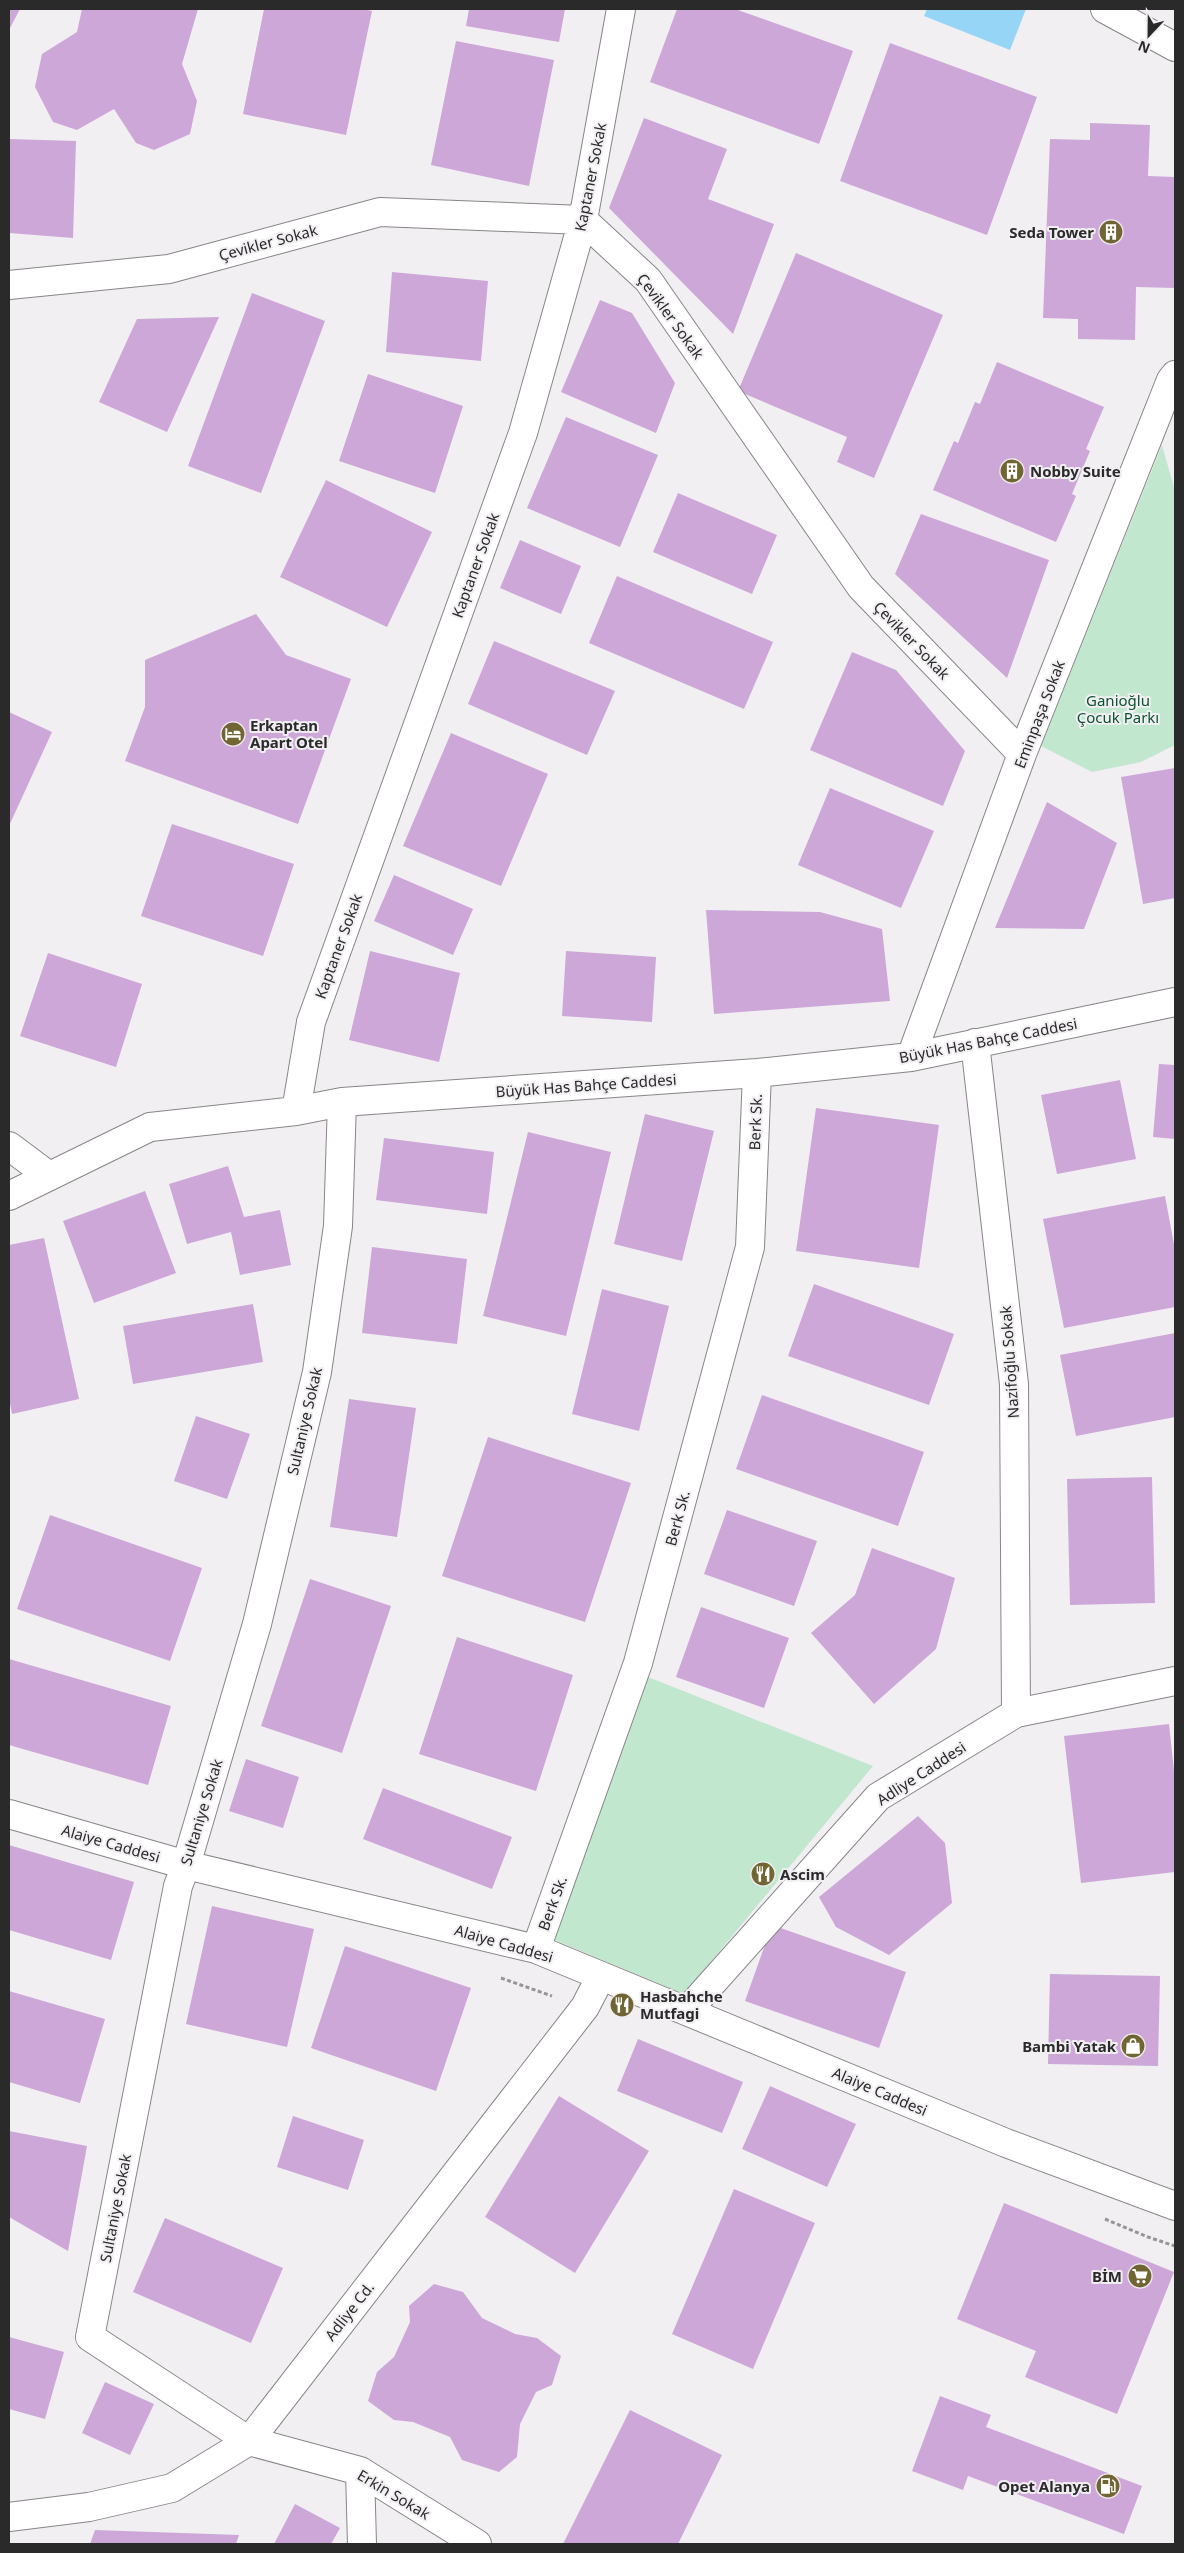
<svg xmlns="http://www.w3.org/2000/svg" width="1184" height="2553" font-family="'Noto Sans',sans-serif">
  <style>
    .green { fill: #c2e7cf }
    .water { fill: #96d5f6 }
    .building { fill: #cda7d8 }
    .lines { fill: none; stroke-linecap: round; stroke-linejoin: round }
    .minor-casing { stroke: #888588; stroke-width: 30 }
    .path { stroke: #969497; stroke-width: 3; stroke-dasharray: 4 2.5; stroke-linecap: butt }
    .minor { stroke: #fff; stroke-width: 28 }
    .labels { text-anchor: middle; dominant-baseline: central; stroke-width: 4; stroke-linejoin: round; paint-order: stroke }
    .street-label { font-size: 15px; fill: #2b2a2b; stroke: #f2eff3 }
    .poi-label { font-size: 15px; font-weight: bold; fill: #2b2a2b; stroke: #f2eff3; text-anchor: end }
    .park-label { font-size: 15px; fill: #0a5231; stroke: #f2eff3 }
  </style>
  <rect width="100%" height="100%" fill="#f2eff3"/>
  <path class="green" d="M1162,445L1175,491V745L1141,762L1092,772L1041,746Z
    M648,1677L873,1766L684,1994L552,1939Z"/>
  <path class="water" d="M927,9H1026L1010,50L924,16Z"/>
  <path class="building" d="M9,9H20L9,30Z
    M82,9H198L182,64L197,101L190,134L154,150L136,143L114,109L77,130L53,122L35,87L42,54L77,32Z
    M264,9H362L372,11L346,135L243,114Z
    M469,9H565L559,42L466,26Z
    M677,9H735L853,51L819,144L650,82Z
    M456,41L554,60L529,186L431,165Z
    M890,43L1037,97L987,235L840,181Z
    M644,118L727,149L708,199L774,224L733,334L609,208Z
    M1090,123L1150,125L1148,176L1175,177V288L1136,287L1135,340L1078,339V319L1043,318L1050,139L1090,140Z
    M9,139L76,141L73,238L9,233Z
    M796,253L943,315L874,478L837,462L847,437L738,391Z
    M392,272L488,281L481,361L386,352Z
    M252,293L325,321L261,493L188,466Z
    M600,300L632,313L675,383L656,433L561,392Z
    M219,317L167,432L99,402L137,319Z
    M997,362L1104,407L1086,449L1090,451L1072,494L1076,496L1056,542L933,490L954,441L958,443L975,402L980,404Z
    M368,374L463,406L435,493L339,461Z
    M566,417L658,455L620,547L527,508Z
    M326,480L432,532L387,627L280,577Z
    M678,493L777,535L752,594L653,552Z
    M921,514L1049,560L1007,678L895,574Z
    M520,540L581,566L561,614L500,588Z
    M617,576L773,642L744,709L589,643Z
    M256,614L286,655L351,679L298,824L125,761L145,707V660Z
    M494,641L615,691L587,755L468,704Z
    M852,652L896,670L965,751L943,806L810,750Z
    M9,712L52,732L9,826Z
    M451,733L548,774L501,886L403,846Z
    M1175,768V898L1143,904L1121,777Z
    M830,788L934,831L901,908L798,865Z
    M1047,802L1117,843L1084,929L995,928Z
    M172,824L294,864L263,956L141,916Z
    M394,875L473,909L453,955L374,921Z
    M706,910L820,912L882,929L890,1001L714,1014Z
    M370,951L460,973L439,1062L349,1040Z
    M566,951L656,957L652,1022L562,1016Z
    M48,953L142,984L116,1067L20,1036Z
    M1159,1064L1175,1065V1139L1153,1137Z
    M1120,1080L1136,1159L1057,1174L1041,1095Z
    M816,1108L939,1125L919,1268L796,1251Z
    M645,1114L714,1131L682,1261L614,1244Z
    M528,1132L611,1152L566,1336L483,1316Z
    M384,1138L494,1152L487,1214L376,1200Z
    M228,1166L244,1217L280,1210L291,1265L240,1275L231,1232L187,1244L169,1184Z
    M145,1191L176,1273L94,1303L63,1221Z
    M1165,1196L1175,1250V1307L1064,1328L1043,1219Z
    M44,1238L79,1399L12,1414L9,1398V1245Z
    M372,1247L467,1259L457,1344L362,1333Z
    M814,1284L954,1334L929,1405L788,1356Z
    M602,1289L669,1306L639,1431L572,1414Z
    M253,1304L263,1362L133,1384L123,1326Z
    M1175,1333V1417L1076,1436L1060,1355Z
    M762,1395L924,1452L898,1526L736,1469Z
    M349,1399L416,1408L397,1537L330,1527Z
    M196,1416L250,1434L227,1499L174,1481Z
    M488,1437L631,1483L585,1622L442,1576Z
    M1152,1477L1155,1603L1070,1605L1067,1479Z
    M727,1510L817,1541L794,1606L704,1574Z
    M50,1515L202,1568L170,1661L17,1609Z
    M872,1548L955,1578L936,1649L874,1704L811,1633L855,1595Z
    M310,1579L391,1606L342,1753L261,1726Z
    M701,1607L789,1638L764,1708L676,1677Z
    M457,1637L573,1675L536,1791L419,1754Z
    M9,1659L171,1706L148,1785L9,1745Z
    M1169,1724L1175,1780V1872L1081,1883L1064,1736Z
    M246,1759L299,1777L283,1828L229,1811Z
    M383,1788L512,1837L492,1889L363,1839Z
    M918,1816L945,1843L952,1903L889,1955L836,1927L819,1897Z
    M9,1845L134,1882L111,1960L9,1930Z
    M212,1906L314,1929L287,2047L186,2024Z
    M772,1925L906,1972L879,2048L745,2001Z
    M345,1946L471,1988L436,2091L311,2048Z
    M1050,1974L1160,1976L1158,2066L1048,2064Z
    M9,1991L105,2019L80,2103L9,2082Z
    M638,2039L743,2082L722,2133L617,2091Z
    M770,2086L856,2124L827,2187L742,2149Z
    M559,2096L649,2151L575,2273L485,2217Z
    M293,2116L364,2140L348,2190L277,2167Z
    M9,2131L87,2146L68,2251L9,2217Z
    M734,2189L815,2223L753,2369L672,2334Z
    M1004,2203L1174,2272L1117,2414L1025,2377L1036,2351L957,2319Z
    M165,2218L283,2268L251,2343L133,2292Z
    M434,2284L463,2292L482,2318L515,2334L537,2338L561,2356L552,2385L536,2392L520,2424L517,2457L499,2472L462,2460L450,2437L413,2422L394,2420L368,2401L377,2372L394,2357L410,2322L409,2306Z
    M9,2337L64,2352L45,2419L9,2409Z
    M105,2382L154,2404L130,2455L82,2433Z
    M940,2396L991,2415L986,2427L1142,2486L1124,2534L968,2476L963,2490L912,2471Z
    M630,2410L722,2455L678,2544H563Z
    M295,2504L340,2528L331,2544H274Z
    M95,2530L239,2535L236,2544H90Z"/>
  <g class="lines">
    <defs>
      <path id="minor" d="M1105,9L1175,47
        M9,285L169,269L380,212L583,220L648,280L861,587L1022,754
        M975,1043L1014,1384L1016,1713
        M911,1057L1022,754L1171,380L1175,375
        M342,1102L338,1226L317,1372L257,1624L186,1865L178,1886L90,2337L249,2441L360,2471L477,2544
        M296,1111L311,1022L523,433L583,220L621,9
        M9,1146L49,1176
        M9,1196L150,1127L296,1111L342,1102L757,1073L911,1057L1175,1002
        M9,1814L186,1865L536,1949L1006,2143L1175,2206
        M536,1949L638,1663L750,1247L757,1073
        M687,2011L878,1797L1016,1713L1175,1681
        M360,2471L362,2544
        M9,2517L89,2507L172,2488L249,2441L585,2007L601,1976"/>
    </defs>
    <use href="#minor" class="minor-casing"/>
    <path class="path" d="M501,1978L552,1996
      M1105,2219L1148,2237L1175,2246"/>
    <use href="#minor" class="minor"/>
  </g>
  <defs>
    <symbol id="building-disc" viewBox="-11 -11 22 22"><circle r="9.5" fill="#716633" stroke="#f2eff3"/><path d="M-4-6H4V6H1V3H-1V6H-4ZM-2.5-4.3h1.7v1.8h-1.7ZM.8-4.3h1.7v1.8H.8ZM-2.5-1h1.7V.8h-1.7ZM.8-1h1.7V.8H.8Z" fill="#fff"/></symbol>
    <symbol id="hotel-disc" viewBox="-11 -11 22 22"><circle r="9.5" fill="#716633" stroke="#f2eff3"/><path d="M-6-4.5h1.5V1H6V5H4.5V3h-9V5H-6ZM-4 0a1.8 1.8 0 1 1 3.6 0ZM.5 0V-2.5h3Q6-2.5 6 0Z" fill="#fff"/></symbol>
    <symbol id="restaurant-disc" viewBox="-11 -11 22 22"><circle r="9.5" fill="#716633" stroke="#f2eff3"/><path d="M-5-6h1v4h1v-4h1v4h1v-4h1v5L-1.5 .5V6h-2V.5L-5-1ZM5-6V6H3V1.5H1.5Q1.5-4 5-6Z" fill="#fff"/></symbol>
    <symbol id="shop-disc" viewBox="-11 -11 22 22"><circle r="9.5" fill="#716633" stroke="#f2eff3"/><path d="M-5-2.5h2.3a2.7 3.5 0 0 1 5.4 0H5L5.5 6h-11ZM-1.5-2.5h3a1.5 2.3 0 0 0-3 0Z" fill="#fff"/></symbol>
    <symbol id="supermarket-disc" viewBox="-11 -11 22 22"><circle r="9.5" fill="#716633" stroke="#f2eff3"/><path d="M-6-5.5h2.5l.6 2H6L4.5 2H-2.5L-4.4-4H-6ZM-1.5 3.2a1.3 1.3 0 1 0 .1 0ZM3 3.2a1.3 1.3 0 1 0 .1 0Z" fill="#fff"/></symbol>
    <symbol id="fuel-disc" viewBox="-11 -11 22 22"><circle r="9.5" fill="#716633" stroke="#f2eff3"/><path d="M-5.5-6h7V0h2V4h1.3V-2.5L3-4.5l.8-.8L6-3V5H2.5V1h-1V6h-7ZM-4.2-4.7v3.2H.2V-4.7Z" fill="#fff"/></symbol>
  </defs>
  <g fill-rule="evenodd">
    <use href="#building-disc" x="1097" y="218" width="28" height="28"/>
    <use href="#building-disc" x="998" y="457" width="28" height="28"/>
    <use href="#hotel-disc" x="219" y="720" width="28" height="28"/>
    <use href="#restaurant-disc" x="749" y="1860" width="28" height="28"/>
    <use href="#restaurant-disc" x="608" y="1991" width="28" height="28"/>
    <use href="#shop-disc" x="1119" y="2032" width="28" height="28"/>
    <use href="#supermarket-disc" x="1126" y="2262" width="28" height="28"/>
    <use href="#fuel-disc" x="1094" y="2472" width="28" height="28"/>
  </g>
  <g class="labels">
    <g class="street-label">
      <text transform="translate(590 177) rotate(-79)">Kaptaner Sokak</text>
      <text transform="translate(268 242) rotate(-15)">Çevikler Sokak</text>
      <text transform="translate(671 316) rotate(54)">Çevikler Sokak</text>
      <text transform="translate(475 565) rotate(-70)">Kaptaner Sokak</text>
      <text transform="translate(912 640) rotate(46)">Çevikler Sokak</text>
      <text transform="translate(1039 714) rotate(-69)">Eminpaşa Sokak</text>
      <text transform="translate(338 946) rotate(-70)">Kaptaner Sokak</text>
      <text transform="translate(988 1040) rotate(-11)">Büyük Has Bahçe Caddesi</text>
      <text transform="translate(586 1085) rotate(-4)">Büyük Has Bahçe Caddesi</text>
      <text transform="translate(755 1122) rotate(-88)">Berk Sk.</text>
      <text transform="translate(1009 1362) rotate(-94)">Nazifoğlu Sokak</text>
      <text transform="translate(304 1421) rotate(-77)">Sultaniye Sokak</text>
      <text transform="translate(677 1518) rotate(-75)">Berk Sk.</text>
      <text transform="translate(921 1773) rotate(-33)">Adliye Caddesi</text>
      <text transform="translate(201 1812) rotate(-73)">Sultaniye Sokak</text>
      <text transform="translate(111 1843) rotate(16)">Alaiye Caddesi</text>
      <text transform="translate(552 1903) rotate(-70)">Berk Sk.</text>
      <text transform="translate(504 1943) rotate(16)">Alaiye Caddesi</text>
      <text transform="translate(880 2091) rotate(23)">Alaiye Caddesi</text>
      <text transform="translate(115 2208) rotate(-79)">Sultaniye Sokak</text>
      <text transform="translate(349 2311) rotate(-52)">Adliye Cd.</text>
      <text transform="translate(394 2494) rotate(31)">Erkin Sokak</text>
    </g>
    <g class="poi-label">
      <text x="1094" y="232">Seda Tower</text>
      <text x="1030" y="471" text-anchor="start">Nobby Suite</text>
      <text x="250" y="725" text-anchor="start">Erkaptan<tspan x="250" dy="17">Apart Otel</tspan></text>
      <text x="780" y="1874" text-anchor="start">Ascim</text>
      <text x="640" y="1996" text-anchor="start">Hasbahche<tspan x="640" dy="17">Mutfagi</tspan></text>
      <text x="1116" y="2046">Bambi Yatak</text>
      <text x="1122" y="2276">BİM</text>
      <text x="1090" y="2486">Opet Alanya</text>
    </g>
    <g class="park-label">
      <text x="1118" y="700">Ganioğlu<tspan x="1118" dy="17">Çocuk Parkı</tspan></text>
    </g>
  </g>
  <rect width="1184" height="2553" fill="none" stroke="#2b2a2b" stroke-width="20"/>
  <g transform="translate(1149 35) rotate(202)" stroke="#f2eff3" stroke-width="4" paint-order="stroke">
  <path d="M0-4L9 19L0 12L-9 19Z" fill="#2b2a2b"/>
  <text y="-8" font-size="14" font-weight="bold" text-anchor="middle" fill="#2b2a2b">N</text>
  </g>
</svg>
